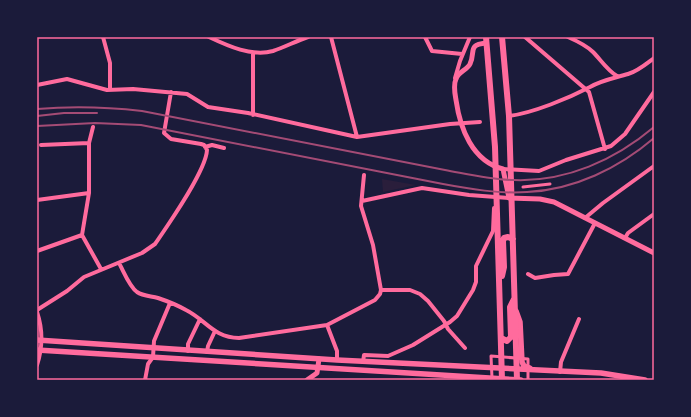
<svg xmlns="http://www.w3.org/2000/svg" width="691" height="417" font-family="'PT Sans',sans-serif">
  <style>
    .green { fill: #2a1e3b }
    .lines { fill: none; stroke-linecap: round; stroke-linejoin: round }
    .pedestrian { stroke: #ff6b9d; stroke-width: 3 }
    .minor { stroke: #ff6b9d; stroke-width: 4 }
    .tertiary { stroke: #ff6b9d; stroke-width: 5 }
    .secondary { stroke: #ff6b9d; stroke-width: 5.5 }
    .primary { stroke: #ff6b9d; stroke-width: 6 }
    .rail { stroke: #a44b75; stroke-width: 2 }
    .neatline { fill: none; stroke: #ff6b9d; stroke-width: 1.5 }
  </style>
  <rect width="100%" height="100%" fill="#1b1b3a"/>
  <path class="green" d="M382,179L416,185L383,192Z"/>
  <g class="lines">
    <path class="pedestrian" d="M523,187L550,184
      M492,378L491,356L528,359V380"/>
    <path class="minor" d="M103,37L110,63V90
      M209,37C228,46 252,57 273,51C285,47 296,41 308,37
      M331,37L357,137
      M425,37L432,51L462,54
      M525,37L589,92L605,149
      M568,37C577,41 586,45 593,52C601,60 607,70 617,76
      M253,53V115
      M455,78L460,61L470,37
      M37,85L67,79L107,90L133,89L187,94L208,107L248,113L357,137L450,124L480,122
      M509,116C533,113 569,98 590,87C602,80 615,78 628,74C638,71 646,64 654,58
      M93,127L89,143V193L82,235L101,269
      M41,145L89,143
      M205,147L212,145L224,148
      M503,169L539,171L566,160L611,146L625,134L654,92
      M37,200L89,193
      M362,201L422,188L469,195L509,198
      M585,218L603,203L654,166
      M625,238L628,233L654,214
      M37,251L82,235
      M119,263C124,272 129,286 137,292C143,296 151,296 158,298C167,301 177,305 186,310C206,320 214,338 239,338L327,325L375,300L380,294L381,290L373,245L361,206L364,175
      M528,274L535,278L554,275L568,274L595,223
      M381,290H410L420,294L428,301L444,321L448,329L465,348
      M37,310L67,291L84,277L142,253L155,244C168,225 206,171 207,150L204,145L201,144L171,139L164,133L171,92
      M37,312C43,330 43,347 37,365
      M327,325L337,351V360
      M188,351V344L200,319
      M207,352L208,346L215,331
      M363,362L364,355L388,356L413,345L450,322L457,316L473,290L476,282V266L493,231L494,208
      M560,372L561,362L579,319
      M145,380L148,364L153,357L154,341L170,303"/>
    <path class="tertiary" d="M486,43C467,45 476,51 470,64C467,70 458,72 456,79C453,85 455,94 456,100C460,128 472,161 503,169L509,198L540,199L554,202L654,253
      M307,380L317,373L319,359"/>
    <path class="secondary" d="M516,311L520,322L522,362L524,366L530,368
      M37,340L337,360L601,373L645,380
      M37,350L521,380"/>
    <path class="primary" d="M486,37L495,147L502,380
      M502,37L509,116L517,380
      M502,276L504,267L503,241L504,238L508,237L513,239
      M501,338L507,341L511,337L510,307L514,299"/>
    <path class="rail" d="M37,109C72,106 107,107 142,111L445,170C467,174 491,180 514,180C566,182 615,160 654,127
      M37,116L64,113H97
      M37,126L95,123L141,125L443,184C470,189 499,194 527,192C574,190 619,168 654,138"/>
  </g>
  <rect width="691" height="417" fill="none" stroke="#1b1b3a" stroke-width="76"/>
  <rect x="38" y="38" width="615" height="341" class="neatline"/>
</svg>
